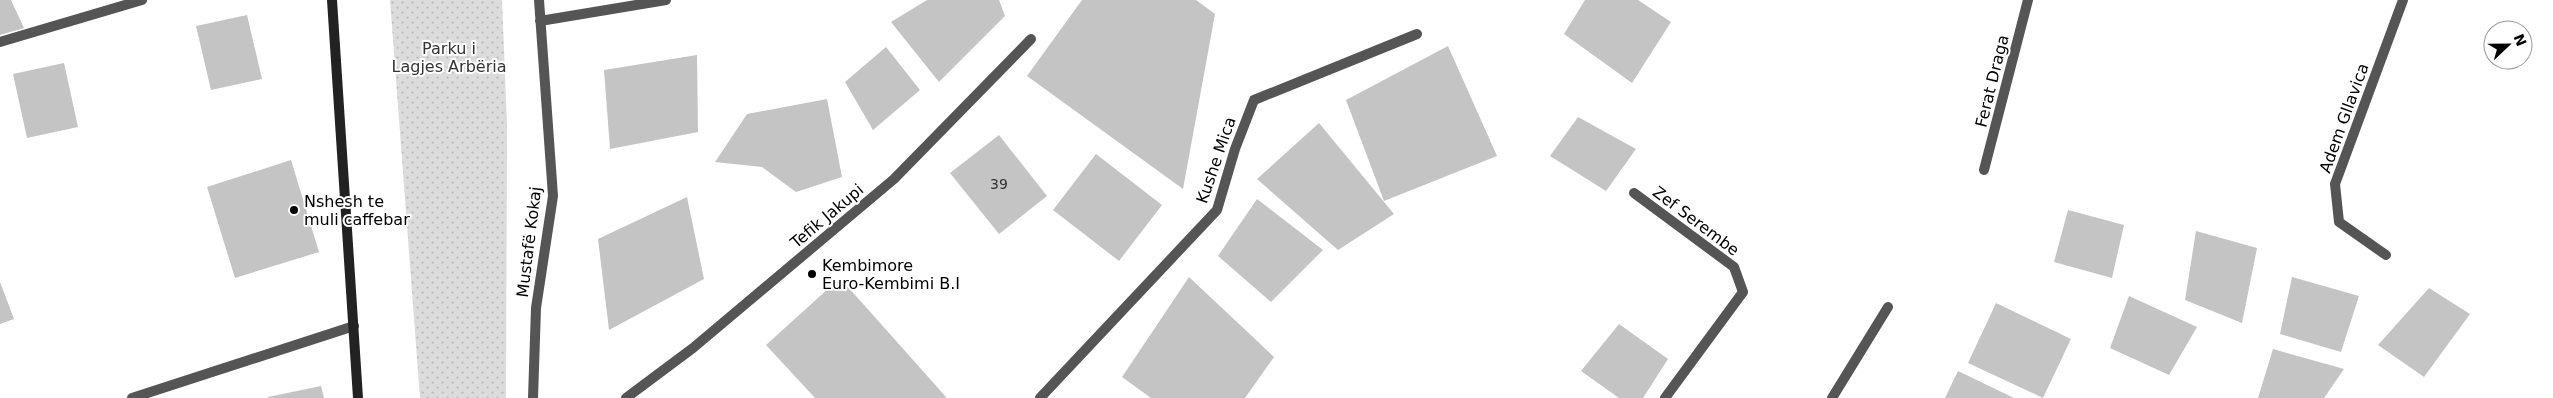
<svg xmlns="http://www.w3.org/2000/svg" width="2553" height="398" font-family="'DejaVu Sans',sans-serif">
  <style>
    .park { fill: url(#park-dots) }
    .building { fill: #c4c4c4 }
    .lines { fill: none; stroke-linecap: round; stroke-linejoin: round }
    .street { stroke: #555; stroke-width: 10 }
    .secondary { stroke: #222; stroke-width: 10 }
    .poi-dot { fill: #000; stroke: #fff; stroke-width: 2 }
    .labels { text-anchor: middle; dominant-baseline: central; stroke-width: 4; stroke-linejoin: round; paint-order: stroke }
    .number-label { font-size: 14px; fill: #313131 }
    .park-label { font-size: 16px; fill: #333; stroke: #fff }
    .street-label { font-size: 16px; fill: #000; stroke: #fff }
    .poi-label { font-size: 16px; fill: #000; stroke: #fff; text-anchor: start }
  </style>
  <defs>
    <pattern id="park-dots" width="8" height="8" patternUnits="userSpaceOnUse" patternTransform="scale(1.25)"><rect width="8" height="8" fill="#dcdcdc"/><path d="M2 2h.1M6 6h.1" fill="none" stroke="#bbb" stroke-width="1.8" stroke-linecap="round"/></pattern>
  </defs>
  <rect width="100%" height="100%" fill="#fff"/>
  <path class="park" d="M390,0H502L507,124L506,398H420Z"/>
  <path class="building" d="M0,0H11L24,28L0,35Z
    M927,0H999L1005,16L939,82L891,22Z
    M1082,0H1196L1215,14L1183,189L1027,76Z
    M1585,0H1638L1671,22L1632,83L1564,34Z
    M247,15L262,79L211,90L196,26Z
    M1448,46L1497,156L1384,201L1346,100Z
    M886,47L920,90L873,130L845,82Z
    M697,55L698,132L610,149L604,70Z
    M64,63L78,127L27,138L13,74Z
    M827,99L842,177L796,192L762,167L715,162L747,114Z
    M1578,117L1636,149L1606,191L1550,156Z
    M1319,123L1394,214L1338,250L1257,179Z
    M999,135L1047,196L999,234L950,173Z
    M1096,154L1162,205L1119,261L1053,210Z
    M291,160L319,252L235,278L207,187Z
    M687,197L704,279L609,330L598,239Z
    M1257,199L1323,250L1271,302L1218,256Z
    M2068,210L2124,225L2112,278L2054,262Z
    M2196,231L2257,248L2242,323L2185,300Z
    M1189,277L1274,357L1245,398H1151L1122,377Z
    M2292,277L2359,296L2341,352L2280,334Z
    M840,278L946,397L945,398H815L766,345Z
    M0,282L14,319L0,324Z
    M2429,288L2470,314L2424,377L2378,345Z
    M2129,296L2197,327L2169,375L2110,348Z
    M1996,303L2071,339L2043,398L1968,363Z
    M1619,324L1668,359L1643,398H1619L1581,371Z
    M2273,349L2344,369L2324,398H2258Z
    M1958,371L2014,398H1945Z
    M321,386L324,398H268V397Z"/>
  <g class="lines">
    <path class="street" d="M540,21L666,0
      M0,42L142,0
      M1984,170L2028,0
      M1634,193L1734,267L1743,292L1665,398
      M2386,255L2339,222L2335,184L2403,0
      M132,398L354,326
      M533,398L536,308L553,196L539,0
      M626,398L693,348L894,179L1031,39
      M1040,398L1217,210L1235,149L1254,100L1417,34
      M1832,398L1888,307"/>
    <path class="secondary" d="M332,0L358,398"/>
  </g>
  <g class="poi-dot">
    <circle cx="294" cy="210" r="5"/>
    <circle cx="812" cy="274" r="5"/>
  </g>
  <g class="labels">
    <g class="number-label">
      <text x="999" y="184">39</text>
    </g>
    <g class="park-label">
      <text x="449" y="48">Parku i<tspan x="449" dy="18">Lagjes Arbëria</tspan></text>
    </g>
    <g class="street-label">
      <text transform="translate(1992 81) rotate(-76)">Ferat Draga</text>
      <text transform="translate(2344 118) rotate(-70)">Adem Gllavica</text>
      <text transform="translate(1216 160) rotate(-71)">Kushe Mica</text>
      <text transform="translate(827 216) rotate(-40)">Tefik Jakupi</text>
      <text transform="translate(1696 221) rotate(37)">Zef Serembe</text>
      <text transform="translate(529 242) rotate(-83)">Mustafë Kokaj</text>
    </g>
    <g class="poi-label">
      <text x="304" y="201">Nshesh te<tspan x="304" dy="18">muli caffebar</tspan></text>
      <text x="822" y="265">Kembimore<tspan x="822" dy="18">Euro-Kembimi B.I</tspan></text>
    </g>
  </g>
  <g transform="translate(2508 45) rotate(68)"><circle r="24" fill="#ffffff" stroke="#999999"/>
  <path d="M0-4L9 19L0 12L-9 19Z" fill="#000000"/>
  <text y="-8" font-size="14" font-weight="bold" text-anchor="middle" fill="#000000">N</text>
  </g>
</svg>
